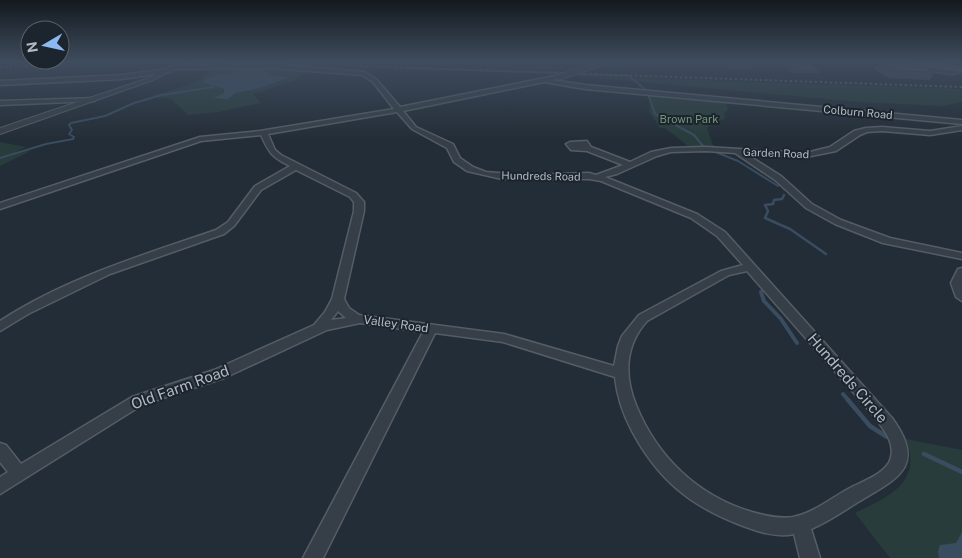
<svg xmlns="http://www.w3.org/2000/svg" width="962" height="558" font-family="'Public Sans',sans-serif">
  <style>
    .green { fill: #283c3b }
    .water { fill: #394c60 }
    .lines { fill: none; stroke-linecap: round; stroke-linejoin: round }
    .stream-far3 { stroke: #394c60; stroke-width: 2 }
    .stream-far2 { stroke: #394c60; stroke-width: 2.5 }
    .stream-far1 { stroke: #394c60; stroke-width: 4 }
    .stream { stroke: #394c60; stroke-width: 4.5 }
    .minor-casing { stroke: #545d66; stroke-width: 3 }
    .tertiary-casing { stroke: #545d66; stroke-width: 2 }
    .trunk-casing { stroke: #414a53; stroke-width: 2 }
    .minor { fill: #363f48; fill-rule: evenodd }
    .tertiary { fill: #363f48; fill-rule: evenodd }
    .trunk { fill: #61605e; fill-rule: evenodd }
    .rail { stroke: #58636f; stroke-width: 2; stroke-dasharray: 2.5 2.5; stroke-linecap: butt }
    .minor-bridge-casing { stroke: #545d66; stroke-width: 7; stroke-linecap: butt }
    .minor-bridge { stroke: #363f48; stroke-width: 5.5 }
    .wall { fill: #404b55 }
    .building { fill: #4b5763; stroke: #343d45 }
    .labels { text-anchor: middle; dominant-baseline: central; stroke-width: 4; stroke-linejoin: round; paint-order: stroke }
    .far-street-label { font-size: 11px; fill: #b1bac4; stroke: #1c242d }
    .far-park-label { font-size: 11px; fill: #719878; stroke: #1c242d }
    .street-label { font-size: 12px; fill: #b1bac4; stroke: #1c242d }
    .near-street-label { font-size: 15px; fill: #b1bac4; stroke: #1c242d }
  </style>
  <rect width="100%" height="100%" fill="#232d37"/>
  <path class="green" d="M340,62H491L579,69L575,70Z
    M215,67L310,70L294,81L253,94L261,103L218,112L188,115L171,99L150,96C173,90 198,85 215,67Z
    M574,76L962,89V102L942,106L861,102Z
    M648,94L726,102L728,111L724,112L725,119L712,123L707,128L714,148L689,147L665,128H660L649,111L650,101Z
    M0,142L26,147L16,152L31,151L0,166Z
    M906,439L962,450V558H890L855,513C888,497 923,483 906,439Z"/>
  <path class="water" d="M252,68L265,69L266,72L274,76L291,77L256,89L235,93L228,99L213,98L224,93V89L201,82L210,77Z
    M962,532V558H939L938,551L940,545L956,543Z"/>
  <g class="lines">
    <path class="stream-far3" d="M401,62L407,65
      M409,68L565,73
      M574,74L629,76L647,91
      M648,94L655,114L694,135L703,146
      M713,151L738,161L778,186
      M0,158L46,144L73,139L74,137L69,134L72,130L69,125L71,123L105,116L134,103L162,95L213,87"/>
    <path class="stream-far2" d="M784,195L782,199L774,200L773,204L765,205L768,211L765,218L790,229L826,254"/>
    <path class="stream-far1" d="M761,292L764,301L781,319L797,343
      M843,394L849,401"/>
    <path class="stream" d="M848,400L870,426L887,437
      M924,454L962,472"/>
    <defs>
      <path id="minor" d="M602,62H610L587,70L584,68Z
        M272,64L365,72L377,80L400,107L560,75L562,78L552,80L585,85L962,120V124L585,89L544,82L403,111L416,127L453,144L460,158L473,167L486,172L521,175L589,173L596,175L623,165L587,151L571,150L566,144L570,142L587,141L591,147L630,162L651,152L671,148L706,147L806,153L830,147L854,131L866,128L882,127L930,131L962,126V130L930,135L882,131L867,132L860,135L836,151L806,157L746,154L781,176L812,204L841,220L890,238L962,253V259L883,243L835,224L806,208L775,180L735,153L706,151L671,152L657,156L617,174L605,177L697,214L725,232L892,418C928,467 896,479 858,502C842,512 828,522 811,529L820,558H800L794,534C775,538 756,531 738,524C689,505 657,478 632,431C623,414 617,396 615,377L503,342L435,333L323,558H303L423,332L360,323L327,330L224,378L142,405L0,494V477L8,472L0,462V443L6,445L21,464L132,397L214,370L314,325L325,312L332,299L354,211V202L350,197L296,170L261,190L234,226L224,234L110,274L28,314L0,331V321C66,278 143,255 216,230L228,222L255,186L290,166C272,157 269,153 261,135L201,141L0,209V203L200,137L260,131L394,109L373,82L362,75L272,68L174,69L171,67L174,65ZM397,112L412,129L447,148L454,162L467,171L502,179H589L601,181L691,218L717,236L743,265L721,271L639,315L622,336L618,346L614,366L504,334L359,315L349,308L344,299L364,211V202L356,193L281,155L275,150L268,134ZM747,271L874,416C882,428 895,441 891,457C888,473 863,481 850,488C831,498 814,513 793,517C779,519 766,516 752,512C698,496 657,457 636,405C624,376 625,345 647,321L729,275ZM338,311L346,318L331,320Z
        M912,65L952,70L962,68V72L952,74L910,68Z
        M168,69L170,72L122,79L0,85V81L122,75Z
        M96,98L97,99L94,101L0,105V101Z
        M962,268V301L956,297L951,283L958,269Z"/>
      <path id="tertiary" d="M178,62H186L153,80L0,134V128L149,78Z"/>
      <path id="trunk" d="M908,62H930L962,66V72L912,65Z"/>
    </defs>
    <use href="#minor" class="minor-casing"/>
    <use href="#tertiary" class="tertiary-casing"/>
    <use href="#trunk" class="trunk-casing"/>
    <use href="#minor" class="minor"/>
    <use href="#tertiary" class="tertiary"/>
    <use href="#trunk" class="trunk"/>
    <path class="rail" d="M245,62L962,87
      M0,67L124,62"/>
    <defs>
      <path id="minor-bridge" d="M560,77L587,68"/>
    </defs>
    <use href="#minor-bridge" class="minor-bridge-casing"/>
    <use href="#minor-bridge" class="minor-bridge"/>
  </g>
  <path class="wall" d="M724,62H741L752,66L751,70L730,69Z
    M780,62H808L820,71L819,73H793Z
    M877,62L934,72L930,80L889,78L874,69Z"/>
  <path class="building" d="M726,62H741L752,66V68L730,67Z
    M784,62H808L820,71L794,70Z
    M877,62L916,63L934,72L893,71Z"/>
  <linearGradient id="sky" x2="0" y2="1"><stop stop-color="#13191e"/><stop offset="0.44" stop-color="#3f4c5e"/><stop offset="1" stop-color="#3f4c5e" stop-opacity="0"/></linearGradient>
  <rect width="962" height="140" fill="url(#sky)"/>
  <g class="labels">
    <g class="far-street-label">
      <text transform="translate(858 112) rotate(5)">Colburn Road</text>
      <text transform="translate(776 153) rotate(2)">Garden Road</text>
      <text transform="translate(541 176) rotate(1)">Hundreds Road</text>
    </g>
    <g class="far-park-label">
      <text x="689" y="119">Brown Park</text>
    </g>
    <g class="street-label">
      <text transform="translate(396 324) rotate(8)">Valley Road</text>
    </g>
    <g class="near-street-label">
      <text transform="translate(848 378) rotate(49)">Hundreds Circle</text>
      <text transform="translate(180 387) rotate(-20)">Old Farm Road</text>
    </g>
  </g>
  <g transform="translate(45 45) rotate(261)"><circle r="24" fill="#1c242d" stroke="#586069"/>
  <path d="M0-4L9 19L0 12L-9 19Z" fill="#8bb8f0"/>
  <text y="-8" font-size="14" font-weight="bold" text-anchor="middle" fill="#b1bac4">N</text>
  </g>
</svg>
